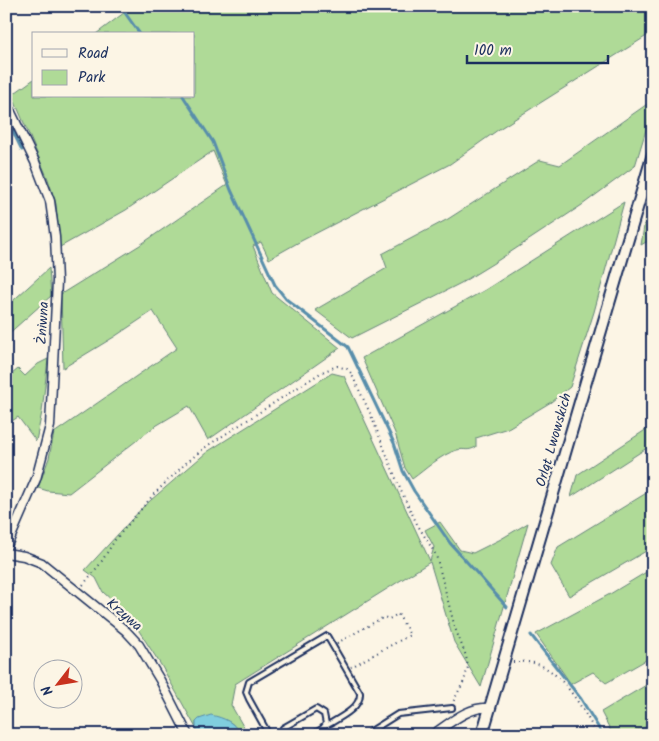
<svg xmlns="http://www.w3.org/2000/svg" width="659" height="741" font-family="Kalam,sans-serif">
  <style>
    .green { fill: #afda97; stroke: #65847a }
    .water { fill: #80cede; stroke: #588eab }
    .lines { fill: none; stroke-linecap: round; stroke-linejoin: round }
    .stream { stroke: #588eab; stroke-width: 3 }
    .service-casing { stroke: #1b2f5e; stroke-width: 8 }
    .minor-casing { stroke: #1b2f5e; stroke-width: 11 }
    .tertiary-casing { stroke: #1b2f5e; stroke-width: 14 }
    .path { stroke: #1b2f5e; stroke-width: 2; stroke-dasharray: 1 4; stroke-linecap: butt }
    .service { stroke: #fcf5e5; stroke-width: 4 }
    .minor { stroke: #fcf5e5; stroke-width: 8 }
    .tertiary { stroke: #fcf5e5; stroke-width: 10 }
    .labels { text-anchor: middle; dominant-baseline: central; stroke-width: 4.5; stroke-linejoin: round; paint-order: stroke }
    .street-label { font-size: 14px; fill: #1b2f5e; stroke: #fcf5e5 }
  </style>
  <rect width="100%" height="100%" fill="#fcf5e5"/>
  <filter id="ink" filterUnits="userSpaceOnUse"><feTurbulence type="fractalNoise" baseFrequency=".02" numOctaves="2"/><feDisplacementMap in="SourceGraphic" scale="10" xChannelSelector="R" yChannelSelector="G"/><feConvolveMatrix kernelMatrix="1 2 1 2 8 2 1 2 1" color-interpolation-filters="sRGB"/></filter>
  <g filter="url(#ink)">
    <path class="green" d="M133,6H583L587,12L596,6H653V32L502,127L450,164L301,241L269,259L261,242L253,246L272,293L340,348L208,440L189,406L154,427L69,493L48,491L38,488L49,458L54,433L177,348L153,311L114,337L63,368L61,294L140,245L227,185L213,151L126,210L60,247L56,204L48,179L12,95L34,79V96H194V34H96Z
      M653,100V107L635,166L582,205L497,261L461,283L352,338L315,310L387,268L382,254L448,219L540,160L560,165Z
      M624,202L594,312L570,387L551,402L508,428L476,438V447C467,452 465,448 457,450C440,455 426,469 412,479L405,468L395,433L362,358L485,290Z
      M653,215V238L641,245L645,220Z
      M49,268L51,296L6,336V307Z
      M48,359L42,412L36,441L18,417L6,425V379L18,369L25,376L38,364Z
      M332,373L344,376L430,561L434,547L425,530L440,522L460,550L473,553L501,539L528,523L481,687L454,642L430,562L235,684L231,705L248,735H240C231,714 215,719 196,722V728L161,665L130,617L103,592L96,578L85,570L144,506L207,452Z
      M653,425V444L571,497L577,475Z
      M653,489V547L569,596L551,565L558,547Z
      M653,568V656L606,683L593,672L571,684L536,634L610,594Z
      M653,681V735H646L645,727L629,735H613L601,712Z"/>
    <path class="water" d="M211,715C224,718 235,722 240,735H199L196,728V722L199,719Z"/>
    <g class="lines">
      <path class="stream" d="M120,6L140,34
        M183,96L213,142L231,190L275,285L286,299L348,347L394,443L403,471L414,491L450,543L507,607
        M6,117L22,150
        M531,635L581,699L603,735"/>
      <defs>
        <path id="service" d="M283,728L316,709L324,714L326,724L323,728L312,735
          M371,731L398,714L452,708
          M269,735L249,699L246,692L249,682L327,636L360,693C361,709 337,719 324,727"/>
        <path id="minor" d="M6,102L35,162L50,201L55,237L57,281L50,426L36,479L6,548
          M6,553L24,556L42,563L126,631L139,645L160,680L188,735
          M432,735C449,724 468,706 490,708"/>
        <path id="tertiary" d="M482,735L653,154"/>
      </defs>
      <use href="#service" class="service-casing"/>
      <use href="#minor" class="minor-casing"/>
      <use href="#tertiary" class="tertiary-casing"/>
      <path class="path" d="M83,585L100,564L115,540L154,494L186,463L207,446L322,372L337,366L347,369L351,373L370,413L401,491L417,524L436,555L455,628L466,656L468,667L464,681L453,702
        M337,643L384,617L389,619L398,614L410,635L351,667
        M513,662C521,662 529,661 537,664C563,672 585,712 597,735"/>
      <use href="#service" class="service"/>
      <use href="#minor" class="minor"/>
      <use href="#tertiary" class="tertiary"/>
    </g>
  </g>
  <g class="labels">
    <g class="street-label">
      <text transform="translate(43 323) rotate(-87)">Żniwna</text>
      <text transform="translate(554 440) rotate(-74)">Orląt Lwowskich</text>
      <text transform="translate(124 615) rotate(41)">Krzywa</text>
    </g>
  </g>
  <rect width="659" height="741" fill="none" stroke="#fcf5e5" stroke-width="25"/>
  <rect x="12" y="12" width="634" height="716" fill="none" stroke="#1b2f5e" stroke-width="2" filter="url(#ink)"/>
  <rect x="32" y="32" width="162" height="65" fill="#fcf5e5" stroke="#a2a6af"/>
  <rect x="42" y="49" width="25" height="8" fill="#fcf5e5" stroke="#a2a6af"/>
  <text x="78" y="58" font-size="15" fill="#1b2f5e">Road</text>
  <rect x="42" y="70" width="25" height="15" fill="#afda97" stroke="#a2a6af"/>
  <text x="78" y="82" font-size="15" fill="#1b2f5e">Park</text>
  <g transform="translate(58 684) rotate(239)"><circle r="24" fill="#fcf5e5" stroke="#a2a6af"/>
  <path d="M0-4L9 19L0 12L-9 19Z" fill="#c8321e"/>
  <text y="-8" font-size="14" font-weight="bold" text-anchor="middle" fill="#1b2f5e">N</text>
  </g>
  <path d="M467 55v8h141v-8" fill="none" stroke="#1b2f5e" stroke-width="2.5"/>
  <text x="474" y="55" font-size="15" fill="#1b2f5e" stroke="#fcf5e5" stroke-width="4" paint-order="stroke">100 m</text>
</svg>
